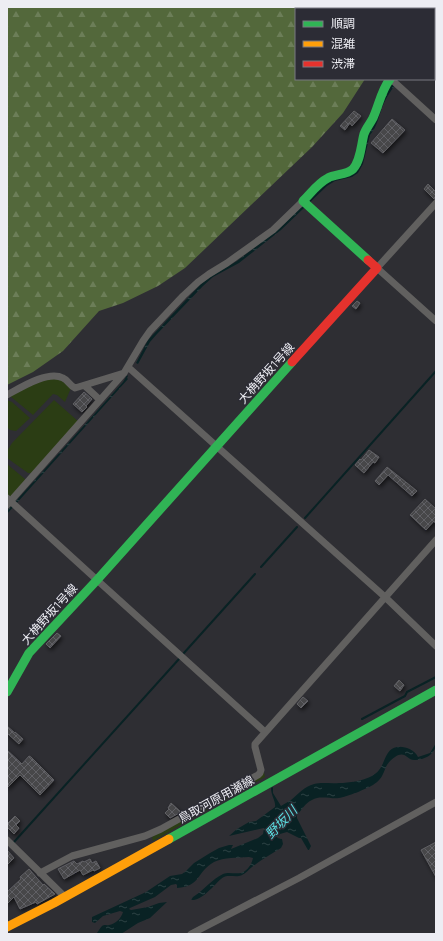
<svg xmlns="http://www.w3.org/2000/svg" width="443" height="941" font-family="Quicksand,'Noto Sans JP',sans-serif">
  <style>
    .green { fill: #2b3d14 }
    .forest { fill: url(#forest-firs) }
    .water { fill: url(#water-ripples) }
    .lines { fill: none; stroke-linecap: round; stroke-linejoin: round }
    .stream { stroke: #092224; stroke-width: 2 }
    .building { fill: url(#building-cross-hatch); stroke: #5f5f63; filter: url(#shadow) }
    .street { stroke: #61605f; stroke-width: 7 }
    .fast { stroke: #30b455; stroke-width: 9 }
    .slow { stroke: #ff9f0a; stroke-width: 9 }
    .jam { stroke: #e5322d; stroke-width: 9 }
    .labels { text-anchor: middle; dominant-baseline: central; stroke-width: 3; stroke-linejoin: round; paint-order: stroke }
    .street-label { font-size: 12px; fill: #ededf3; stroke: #2c2c35 }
    .water-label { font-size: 13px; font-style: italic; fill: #5adde0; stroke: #2c2c35 }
  </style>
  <defs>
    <pattern id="forest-firs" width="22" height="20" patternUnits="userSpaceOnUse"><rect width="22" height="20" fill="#53683b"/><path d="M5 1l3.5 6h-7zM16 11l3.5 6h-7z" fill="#6c7e58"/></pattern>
    <pattern id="water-ripples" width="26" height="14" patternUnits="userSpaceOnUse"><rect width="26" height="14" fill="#092224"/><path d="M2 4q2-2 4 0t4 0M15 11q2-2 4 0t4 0" fill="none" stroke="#2d4244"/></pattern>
    <pattern id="building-cross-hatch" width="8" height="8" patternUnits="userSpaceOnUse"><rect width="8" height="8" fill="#46464a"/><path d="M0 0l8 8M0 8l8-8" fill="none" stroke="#616165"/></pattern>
    <filter id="shadow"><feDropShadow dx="1.5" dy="2.5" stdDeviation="2" flood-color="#0009"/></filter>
  </defs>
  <rect width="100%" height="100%" fill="#2e2e33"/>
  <path class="green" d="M58,378L71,388L65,402L57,395L53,394L33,415L10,396L38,381Z
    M7,400L12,402L30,418L16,431L10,430L7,427Z
    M54,400L79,422L33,473H28L7,458V451L12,443Z
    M7,464L25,479L26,481L11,497L7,496Z
    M263,768L265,777L153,841L152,837L262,775Z"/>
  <path class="forest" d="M7,7H404L403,9H296V79H365L343,113L312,147L185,268L158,286L123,303L99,311L63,351L33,372L7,385Z"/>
  <path class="water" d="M397,79H401C394,86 388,94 384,103C379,114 378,126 370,135L363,164L358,173L352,177L335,181L327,186L281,230L239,263L213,277L203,286L157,334L150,342L138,364L136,363L148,340L201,284L212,276L237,261L280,228L325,184L334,178L352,174L382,101L390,87Z
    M127,375L128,376L127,378L128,379L7,514V511L123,382Z
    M436,743C436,754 425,760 414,760C407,760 405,750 395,757C381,766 388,776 373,785C366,789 347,797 339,798C330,799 320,795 312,800C305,803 302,810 297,815V818L311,846L309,850H308L301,838H299L287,832L280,834L277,838L282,839L283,844L281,848C271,854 261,860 252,867C248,870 245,875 239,876C233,877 226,874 221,879C213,886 202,901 191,900L193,897C204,890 212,879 223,874C230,871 238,876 245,871C249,868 252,863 253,858L249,857C238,858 224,857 214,862C196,872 202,886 177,888V885L176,884L171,885L155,897L130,908L129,909L131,910L148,907L159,903L167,902L150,918L138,923L121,934H96C98,932 100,928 102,926C105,924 106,926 109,925C115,924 121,919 123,912L120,911L103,916L95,923L92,922V917L146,892L170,876L182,874L186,871L194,863L210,853L219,848L229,845H233L231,849L258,838L263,834L264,828L229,836L237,829L249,822L256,821L275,807C276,801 271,796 271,788L273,787V793L281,806C284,804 288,802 291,800C299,793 304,787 314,784C322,782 331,784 339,783C349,783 362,781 372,776C374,774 377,773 379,770C385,763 386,748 397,747C405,746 415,750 418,757L430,753Z"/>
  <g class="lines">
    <path class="stream" d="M434,48L436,46
      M305,518L436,371
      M261,567L297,527
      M183,654L255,574
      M362,719L405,696L407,692L436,677
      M14,842L179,659"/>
  </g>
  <path class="building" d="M354,111L361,116L352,126L350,123L345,130L340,126Z
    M392,119L405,130L383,153L371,143Z
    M428,184L436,192V198L434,199L424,189Z
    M357,301L360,303L356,309L352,306Z
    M84,392L92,399L86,406L87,407L82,412L73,404Z
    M369,450L379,457L375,463L373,462L364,473L355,465L360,459L361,460Z
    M387,467L417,491L412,496L388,475L379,485L375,481Z
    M425,499L436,509V524L434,521L426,530L410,515Z
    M57,633L61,636L50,648L46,644Z
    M399,680L404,685L400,691L394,686Z
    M303,697L308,701L301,708L297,704Z
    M7,726L15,733V732L23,739L19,744L7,733Z
    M7,750L22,764L29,756L31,757L54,780L40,795L20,775L7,788Z
    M171,803L181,812L170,818L165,813L169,809L168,808Z
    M15,816L20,821L16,825L19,828L14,834L7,827V824Z
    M436,842V877L421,850Z
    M7,850L14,858L7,865Z
    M90,859L92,863L96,861L100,868L94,871L93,870L83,875L80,870L64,879L58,869L74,861L77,864L83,861L84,862Z
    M29,869L43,885L44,884L55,894L37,904L36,902L20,909L14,897L7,904V892L21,879L20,877Z"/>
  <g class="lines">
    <path class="street" d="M426,9L427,7
      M391,79L436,120
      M436,203L377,268L436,321
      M128,367L385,597L436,646
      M85,386L100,400
      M7,395C20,388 48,370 63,378C68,380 70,386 75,388L124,373
      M7,498L97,580L265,732
      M7,505L124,373L143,341L150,331L183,296L198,282L209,274L227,263L273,230L303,201
      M7,840L65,897
      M40,873L72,856L145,836L161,829L258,775L260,773L261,770L255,747V744L436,540
      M191,934L299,878L436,802"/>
    <path class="fast" d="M368,260L303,201C311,193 318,183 328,178C335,174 347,175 353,169C361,160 361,145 364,134C366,128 370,124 373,118C379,105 381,91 390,79
      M7,692L29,653L97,580L292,362
      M169,839L436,690"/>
    <path class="slow" d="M7,927L54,903L169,839"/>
    <path class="jam" d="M292,362L377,268L368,260"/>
  </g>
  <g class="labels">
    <g class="street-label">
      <text transform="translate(266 373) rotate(-48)">大桷野坂1号線</text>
      <text transform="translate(49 614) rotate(-48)">大桷野坂1号線</text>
      <text transform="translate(216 799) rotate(-29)">鳥取河原用瀬線</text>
    </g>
    <g class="water-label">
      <text transform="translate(281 822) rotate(-46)">野坂川</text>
    </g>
  </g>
  <rect width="443" height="941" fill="none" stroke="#ededf3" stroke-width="16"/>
  <rect x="295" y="8" width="140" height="72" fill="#2c2c35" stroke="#797981"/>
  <rect x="303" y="21" width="20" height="6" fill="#30b455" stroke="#797981"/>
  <text x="331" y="28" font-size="12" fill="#ededf3">順調</text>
  <rect x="303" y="41" width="20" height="6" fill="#ff9f0a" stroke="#797981"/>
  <text x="331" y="48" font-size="12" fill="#ededf3">混雑</text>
  <rect x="303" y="61" width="20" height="6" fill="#e5322d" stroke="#797981"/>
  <text x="331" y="68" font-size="12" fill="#ededf3">渋滞</text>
</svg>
